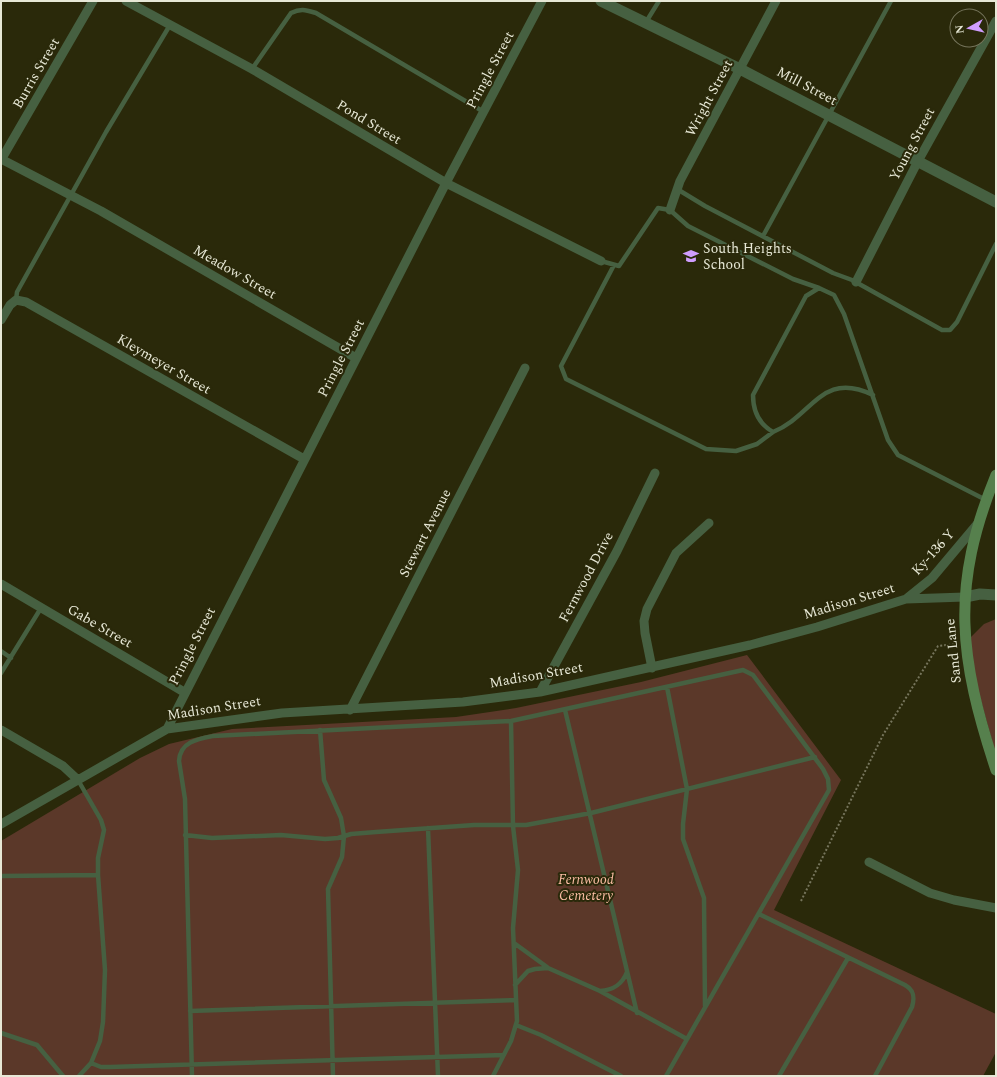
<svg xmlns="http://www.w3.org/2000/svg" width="997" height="1077" font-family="Spectral,serif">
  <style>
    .green { fill: #5b3829 }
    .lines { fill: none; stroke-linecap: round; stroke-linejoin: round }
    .path { stroke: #76755c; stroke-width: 2; stroke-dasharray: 2 2; stroke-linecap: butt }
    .service { stroke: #466041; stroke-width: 4.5 }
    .minor { stroke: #466041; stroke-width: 9 }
    .tertiary { stroke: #466041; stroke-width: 11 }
    .secondary { stroke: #56804d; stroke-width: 11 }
    .labels { text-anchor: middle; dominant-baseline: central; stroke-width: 4; stroke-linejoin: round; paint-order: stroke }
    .street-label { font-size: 14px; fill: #e7e8d6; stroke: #2a290a }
    .poi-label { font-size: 14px; fill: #e7e8d6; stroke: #2a290a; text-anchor: start }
    .park-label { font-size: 14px; font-style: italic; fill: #fcbea4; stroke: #2a290a }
  </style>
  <rect width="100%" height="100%" fill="#2a290a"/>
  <path class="green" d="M996,619V755L965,643L984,624Z
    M747,655L841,780L774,910L996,1014V1052L983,1076H1V841L140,758L169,744L232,729L456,717L516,708L641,682Z"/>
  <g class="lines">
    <path class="path" d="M801,901L883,735L938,646L956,644"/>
    <path class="service" d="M646,22L659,1
      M252,69L291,13C301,8 306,10 316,13L484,112
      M677,189L705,206L833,273L852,280L942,330H950L957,322L996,244
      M763,236L891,1
      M601,261L619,266L658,208L670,210L688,226L793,279L819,288
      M614,265L561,366L566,379L706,449L736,451L757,444L773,432
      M16,300L17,292L106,132L170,25
      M873,395C821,370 813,416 773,432C759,424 753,411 753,395L806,296L819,288L834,295L844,314L888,440L898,455L986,500
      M1,651L11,658
      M1,673L41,608
      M667,687L687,789L683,824V839L704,898L705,1006
      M565,710L637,1013
      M320,730L324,780L341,818L344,836L342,857L328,889L333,1076
      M78,780L101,820L104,830L98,858V875L105,970L103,1022L100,1041L91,1063L79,1076
      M428,828L438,1076
      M185,835L212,838L281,835L325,839L338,838L351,834L376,832L474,825H526L591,813L815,757
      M1,876L98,875
      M759,914L905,985C914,990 915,997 912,1007L875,1076
      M514,943L547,967
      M515,985L528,971L535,969L548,968L600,991L687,1039
      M600,991C613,990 622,985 627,972
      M190,1011L516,1000
      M516,1025L541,1035L621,1076
      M1,1033L37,1045L63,1076
      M91,1063L101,1067H110L504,1055
      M192,1076L185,799L179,761C180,742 197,739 213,736L511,721L743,670L753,675L823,769L828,779L829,790L666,1076
      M493,1076L511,1041L517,1021L513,928L518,870L513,826L511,721
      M779,1076L848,958"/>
    <path class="minor" d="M126,1L252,69L446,183L601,261
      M1,159L101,211L356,358
      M1,160L93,1
      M670,210L680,181L776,1
      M856,282L918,161L996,21
      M1,320L10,305L16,300L26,302L304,459
      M1,584L184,692
      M906,599L932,578L979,522
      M652,668L645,633L644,621L647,609L676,553L709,523
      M540,692L617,551L655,473
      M350,710L525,368
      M167,729L446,183L542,1
      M1,730L63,766L78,780
      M1,824L167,729L282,713L463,702L540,692L750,645L817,627L906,599L965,597
      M869,862L930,893L954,900L996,908"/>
    <path class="tertiary" d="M601,1L740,69L996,202
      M965,597L980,594L996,595"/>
    <path class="secondary" d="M996,475C950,587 959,658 996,770"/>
  </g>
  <defs>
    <symbol id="school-bare" viewBox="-9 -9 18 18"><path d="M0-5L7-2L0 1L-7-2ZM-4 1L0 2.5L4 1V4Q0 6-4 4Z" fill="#d09dff" stroke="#2a290a" stroke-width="2.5" paint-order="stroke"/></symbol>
  </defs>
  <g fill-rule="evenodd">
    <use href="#school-bare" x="680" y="245" width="22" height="22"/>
  </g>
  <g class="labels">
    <g class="street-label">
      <text transform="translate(490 70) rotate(-62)">Pringle Street</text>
      <text transform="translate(36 73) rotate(-60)">Burris Street</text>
      <text transform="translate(807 86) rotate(28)">Mill Street</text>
      <text transform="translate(709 98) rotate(-62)">Wright Street</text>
      <text transform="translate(369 122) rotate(31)">Pond Street</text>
      <text transform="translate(912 144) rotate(-62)">Young Street</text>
      <text transform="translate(235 272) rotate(30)">Meadow Street</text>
      <text transform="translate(341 358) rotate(-63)">Pringle Street</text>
      <text transform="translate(164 364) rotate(30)">Kleymeyer Street</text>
      <text transform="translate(425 533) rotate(-63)">Stewart Avenue</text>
      <text transform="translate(933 552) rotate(-48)">Ky-136 Y</text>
      <text transform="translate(586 577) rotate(-62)">Fernwood Drive</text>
      <text transform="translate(849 601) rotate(-17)">Madison Street</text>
      <text transform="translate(100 626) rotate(30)">Gabe Street</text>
      <text transform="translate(192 646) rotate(-63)">Pringle Street</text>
      <text transform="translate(953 651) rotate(-96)">Sand Lane</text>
      <text transform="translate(536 675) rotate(-10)">Madison Street</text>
      <text transform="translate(214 708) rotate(-9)">Madison Street</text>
    </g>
    <g class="poi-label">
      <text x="703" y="248">South Heights<tspan x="703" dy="16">School</tspan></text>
    </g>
    <g class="park-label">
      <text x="586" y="879">Fernwood<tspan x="586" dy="16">Cemetery</tspan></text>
    </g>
  </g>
  <rect width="997" height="1077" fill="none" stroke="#e7e8d6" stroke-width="4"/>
  <g transform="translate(969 28) rotate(262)"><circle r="19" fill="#2a290a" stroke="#76755c"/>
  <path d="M0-3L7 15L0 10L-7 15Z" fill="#d09dff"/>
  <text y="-6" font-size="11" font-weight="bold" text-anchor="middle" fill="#e7e8d6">N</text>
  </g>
</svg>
